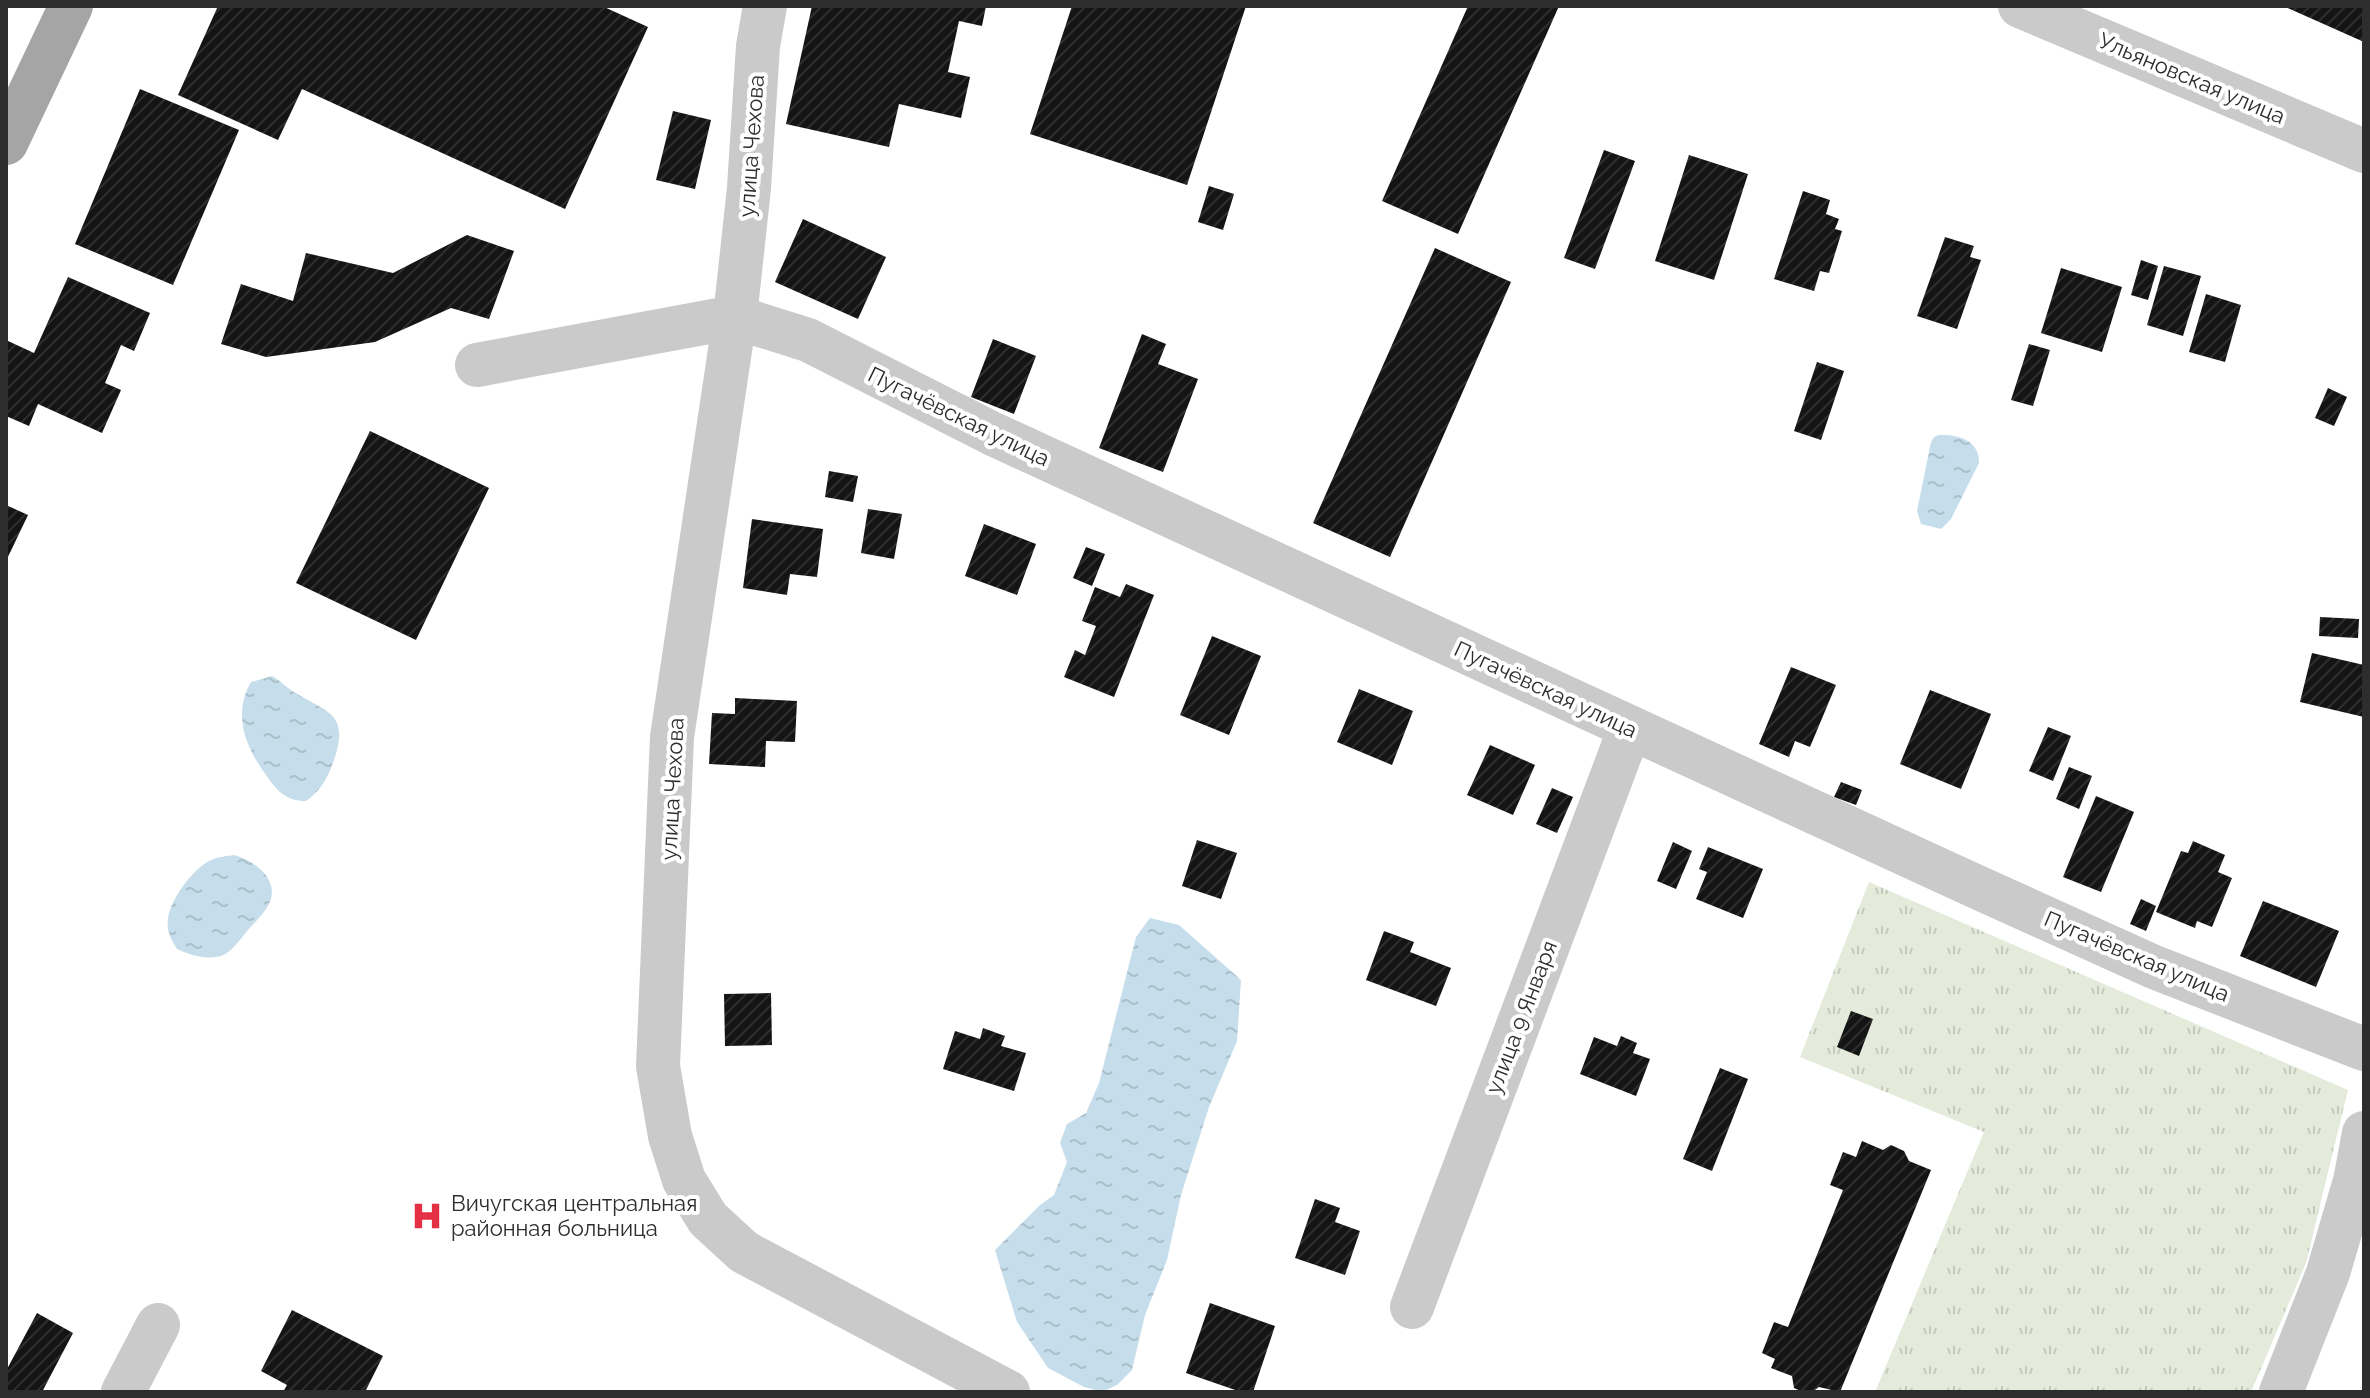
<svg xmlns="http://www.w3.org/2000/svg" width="2370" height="1398" font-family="Raleway,sans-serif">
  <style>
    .park { fill: url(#park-tufts) }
    .water { fill: url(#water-ripples) }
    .building { fill: url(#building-hatch) }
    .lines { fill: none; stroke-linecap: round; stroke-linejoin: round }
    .minor { stroke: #cacaca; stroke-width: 44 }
    .major { stroke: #a5a5a5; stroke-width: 44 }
    .labels { text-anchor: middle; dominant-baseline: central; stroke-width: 8; stroke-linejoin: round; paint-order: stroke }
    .street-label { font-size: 22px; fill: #2d2d2d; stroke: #fff }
    .poi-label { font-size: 22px; fill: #2d2d2d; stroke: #fff; text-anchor: start }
  </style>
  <defs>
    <pattern id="park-tufts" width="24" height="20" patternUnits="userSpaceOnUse" patternTransform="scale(2)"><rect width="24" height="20" fill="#e4ebda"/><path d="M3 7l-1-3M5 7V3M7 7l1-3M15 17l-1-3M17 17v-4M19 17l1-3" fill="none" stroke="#c4cabb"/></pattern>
    <pattern id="water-ripples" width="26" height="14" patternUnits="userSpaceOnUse" patternTransform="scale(2)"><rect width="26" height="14" fill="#c6deeb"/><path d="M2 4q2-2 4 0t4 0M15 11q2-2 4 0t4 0" fill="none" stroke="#aabfca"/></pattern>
    <pattern id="building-hatch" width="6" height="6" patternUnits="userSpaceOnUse" patternTransform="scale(2)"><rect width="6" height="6" fill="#141414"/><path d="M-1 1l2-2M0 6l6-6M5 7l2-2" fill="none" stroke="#2e2e2e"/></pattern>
  </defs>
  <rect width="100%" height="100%" fill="#fff"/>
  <path class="park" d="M1869,882L2348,1090L2306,1263L2251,1392H1875L1984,1132L1800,1057Z"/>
  <path class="water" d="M1939,435C1959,434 1980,441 1979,463L1951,519L1941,529L1921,524L1917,511L1931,442L1934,437Z
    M272,676C281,681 288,689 297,694C330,713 349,715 334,760C328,777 321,791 306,801C286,801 277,791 266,775C246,748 232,715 251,682Z
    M234,855C252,860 277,876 271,899C267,911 256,921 248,930C241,938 232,952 221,956C206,960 190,955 177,949C171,940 166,930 168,918C171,899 192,870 209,861C217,857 226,856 234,855Z
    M1150,918L1179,925L1241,980L1237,1041L1209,1107L1181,1195L1167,1260L1145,1315L1132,1370L1117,1385L1102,1392L1084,1387L1048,1368L1017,1322L995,1250L1040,1205L1054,1195L1067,1162L1060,1143L1067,1124L1086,1113L1099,1083L1136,937Z"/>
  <path class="building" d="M218,6H602L648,27L565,209L302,89L278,140L178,95Z
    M812,6H986L982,26L959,21L948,72L970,77L961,118L899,104L889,147L786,124Z
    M1072,6H1246L1187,185L1030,134Z
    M1468,6H1559L1458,234L1382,201Z
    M2283,6H2364V42Z
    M140,89L239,130L173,285L75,244Z
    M673,111L711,120L695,189L656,180Z
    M1604,150L1635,161L1595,269L1564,258Z
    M1689,155L1748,174L1714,280L1655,261Z
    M1209,186L1234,194L1223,230L1198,222Z
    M1803,191L1830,200L1826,214L1839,219L1835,229L1842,231L1829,273L1820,271L1814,291L1774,279Z
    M803,219L886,257L858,319L775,282Z
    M467,235L514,251L489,319L451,308L375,342L266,357L221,344L241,284L293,301L306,253L393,273Z
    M1945,237L1974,246L1970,257L1981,260L1957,329L1917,316Z
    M1435,248L1511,282L1390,557L1313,523Z
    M2141,260L2158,266L2148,300L2131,295Z
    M2164,266L2201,276L2183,336L2147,325Z
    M2061,268L2122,287L2102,352L2041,333Z
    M68,277L150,313L134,351L121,345L105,383L121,390L102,433L38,404L29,426L6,416L8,341L34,353Z
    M2206,294L2241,305L2225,362L2189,352Z
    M1142,334L1166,344L1158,364L1198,379L1163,472L1099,448Z
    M993,339L1036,356L1014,414L971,397Z
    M2029,344L2050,350L2033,406L2011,400Z
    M1817,362L1844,371L1821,440L1794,431Z
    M2328,388L2347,397L2334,426L2315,418Z
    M370,431L489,488L416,640L296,583Z
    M829,471L858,476L853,502L825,497Z
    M6,505L28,515L6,561Z
    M868,509L902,514L894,559L861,553Z
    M752,519L823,529L817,577L790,574L787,595L743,588Z
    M984,524L1036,544L1017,595L965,576Z
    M1086,547L1105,554L1092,586L1073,578Z
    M1126,584L1154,595L1114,697L1064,677L1075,650L1085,655L1096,626L1082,621L1095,587L1120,597Z
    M2320,617L2359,619L2358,638L2319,636Z
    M1212,636L1261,656L1229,735L1180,715Z
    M2312,653L2364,665V717L2300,702Z
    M1791,667L1836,685L1810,747L1795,741L1789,757L1759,744Z
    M1359,689L1413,711L1392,765L1337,742Z
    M1930,690L1991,714L1961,789L1900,764Z
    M735,698L797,701L795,742L766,741L765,767L709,764L712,713L735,714Z
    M2048,727L2071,736L2053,781L2029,771Z
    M1490,745L1535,765L1513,815L1467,795Z
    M2069,767L2092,776L2079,809L2056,799Z
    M1841,782L1862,790L1856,805L1834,797Z
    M1552,788L1573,797L1557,833L1536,824Z
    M2096,796L2134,812L2101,892L2063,877Z
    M1197,840L1237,853L1221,899L1182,886Z
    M2193,841L2225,855L2218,872L2232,878L2212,927L2197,921L2195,928L2156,912L2181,851L2188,853Z
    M1673,842L1692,851L1676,889L1657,881Z
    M1708,847L1763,869L1743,918L1696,899L1707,872L1699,869Z
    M2141,899L2156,906L2146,931L2130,924Z
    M2263,901L2339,931L2316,987L2240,956Z
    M1384,931L1414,942L1410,952L1451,968L1436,1006L1366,980Z
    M771,993L772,1045L725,1046L724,994Z
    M1851,1011L1873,1019L1859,1056L1837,1047Z
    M983,1028L1005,1036L1001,1046L1026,1053L1014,1091L943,1069L955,1031L980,1039Z
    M1621,1036L1637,1043L1633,1053L1650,1059L1636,1096L1580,1074L1594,1037L1617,1046Z
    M1720,1068L1748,1079L1712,1171L1683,1159Z
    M1862,1141L1883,1150L1891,1145L1904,1151L1909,1161L1931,1170L1840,1392L1819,1387L1812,1392H1803L1794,1388L1792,1376L1771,1368L1775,1359L1762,1353L1774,1322L1788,1327L1843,1190L1830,1185L1843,1152L1856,1157Z
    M1315,1199L1340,1208L1335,1222L1360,1231L1345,1275L1295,1258Z
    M1210,1303L1275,1326L1253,1392H1241L1186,1373Z
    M292,1310L383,1356L365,1392H283L287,1385L261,1371Z
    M37,1313L73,1333L42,1392H6V1371Z"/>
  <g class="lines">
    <path class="minor" d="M765,6L758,46L749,188L735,317L672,737L658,1066L670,1136L684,1180L708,1219L744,1252L1008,1392
      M2020,6L2364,151
      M477,365L735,317L808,340L993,434L1966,882L2154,967L2364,1049
      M1412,1307L1630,728
      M123,1392L158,1325
      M2281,1392L2328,1273L2355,1181L2364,1133"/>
    <path class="major" d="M6,143L71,6"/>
  </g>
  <defs>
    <symbol id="hospital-bare" viewBox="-9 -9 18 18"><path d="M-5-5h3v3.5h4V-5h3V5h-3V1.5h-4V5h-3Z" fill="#e42f45" stroke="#fff" stroke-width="2.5" paint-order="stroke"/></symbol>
  </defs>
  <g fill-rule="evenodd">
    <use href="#hospital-bare" x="405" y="1194" width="44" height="44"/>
  </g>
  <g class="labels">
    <g class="street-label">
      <text transform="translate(2192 78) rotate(23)">Ульяновская улица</text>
      <text transform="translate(751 146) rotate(-86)">улица Чехова</text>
      <text transform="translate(959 416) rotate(26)">Пугачёвская улица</text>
      <text transform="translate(1546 689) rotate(25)">Пугачёвская улица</text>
      <text transform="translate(672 789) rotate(-87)">улица Чехова</text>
      <text transform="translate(2137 956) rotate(23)">Пугачёвская улица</text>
      <text transform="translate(1521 1017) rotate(-69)">улица 9 Января</text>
    </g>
    <g class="poi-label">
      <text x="451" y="1203">Вичугская центральная<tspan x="451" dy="25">районная больница</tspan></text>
    </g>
  </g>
  <rect width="2370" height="1398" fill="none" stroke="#2d2d2d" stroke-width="16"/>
</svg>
